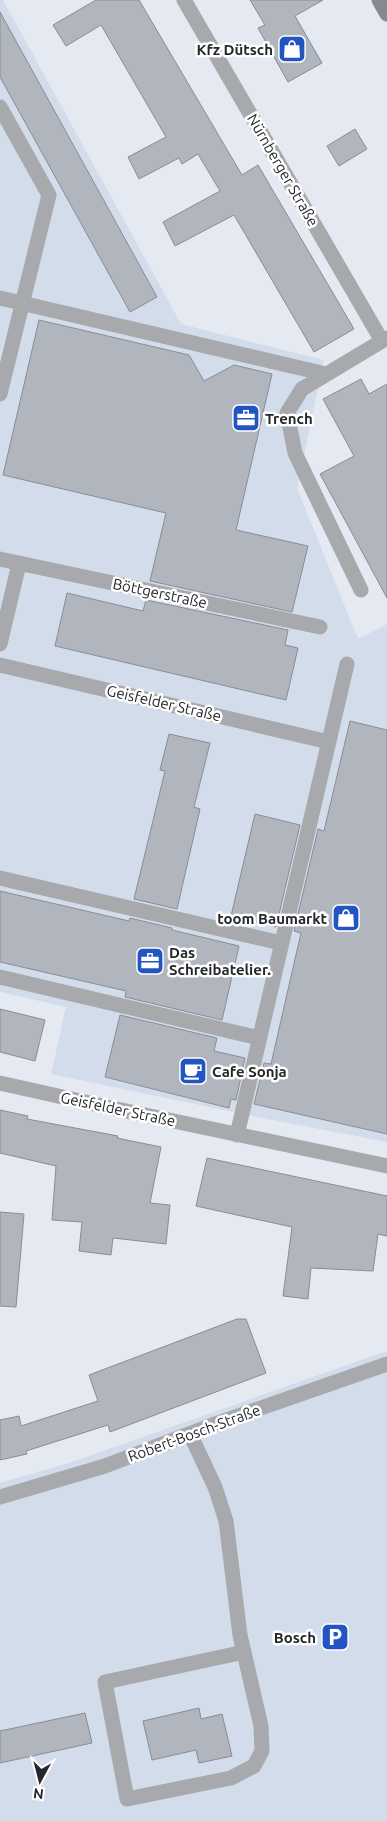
<svg xmlns="http://www.w3.org/2000/svg" width="387" height="1821" font-family="Ubuntu,sans-serif">
  <style>
    .built { fill: #d3dceb }
    .building { fill: #b1b6be; stroke: #888d95 }
    .lines { fill: none; stroke-linecap: round; stroke-linejoin: round }
    .lane { stroke: #a7a9ac; stroke-width: 15 }
    .street { stroke: #a7a9ac; stroke-width: 15 }
    .secondary { stroke: #86898f; stroke-width: 15 }
    .labels { text-anchor: middle; dominant-baseline: central; stroke-width: 5; stroke-linejoin: round; paint-order: stroke }
    .poi-label { font-size: 15px; font-weight: bold; fill: #25272a; stroke: #fff; text-anchor: end }
    .street-label { font-size: 15px; fill: #25272a; stroke: #fff }
  </style>
  <rect width="100%" height="100%" fill="#e4e9f2"/>
  <path class="built" d="M0,0H3L181,324L324,360L297,488L358,639L387,624V1142L257,1117L51,1074L66,1007L0,992Z
    M387,1351V1821H0V1483L72,1462Z"/>
  <path class="building" d="M96,0H139L242,175L258,165L354,329L314,352L234,215L175,246L163,222L220,191L198,154L182,164L179,158L139,179L128,157L166,137L101,25L66,46L53,25Z
    M250,0H323L295,16L322,63L288,82L258,28L265,25Z
    M0,12L157,297L130,312L0,77Z
    M355,129L367,149L339,166L327,146Z
    M39,320L189,355L204,381L234,365L272,374L236,530L308,546L292,612L150,581L166,513L3,475Z
    M361,379L369,394L387,384V598L320,474L354,456L323,399Z
    M67,593L143,611L146,600L288,630L285,645L298,648L286,700L55,646Z
    M350,721L387,730V1134L254,1104L264,1063L271,1064L301,933L294,931L318,829L324,831Z
    M169,734L210,743L194,807L200,809L177,909L134,899L165,771L160,770Z
    M255,814L300,825L276,927L231,916Z
    M0,891L129,921L130,918L172,928V930L239,946L222,1020L125,997L126,991L0,962Z
    M0,1009L45,1020L35,1061L0,1052Z
    M120,1015L217,1038L214,1051L245,1058L236,1100L231,1099L229,1108L105,1077Z
    M0,1110L28,1116L27,1119L118,1136L117,1138L161,1147L150,1203L170,1205L166,1244L113,1238L111,1255L79,1251L82,1222L52,1220L56,1166L0,1153Z
    M207,1158L387,1196V1236L378,1234L373,1271L311,1268L308,1299L283,1296L292,1227L196,1206Z
    M0,1212L24,1214L16,1307L0,1306Z
    M237,1319H246L266,1373L110,1432L108,1425L26,1451L27,1454L0,1460V1420L19,1416L21,1426L98,1401L89,1375Z
    M199,1708L201,1719L222,1714L232,1756L199,1763L196,1750L152,1760L143,1721Z
    M85,1713L92,1743L0,1763V1731Z"/>
  <g class="lines">
    <path class="lane" d="M184,0L382,341
      M0,107L49,195L0,394
      M0,298L326,374
      M0,559L320,627
      M361,590L295,453L287,413L302,389L387,338
      M0,644L19,564
      M0,665L329,742
      M0,878L281,943
      M0,977L259,1038
      M237,1135L347,664
      M190,1434L215,1487L226,1521L240,1635L261,1726L262,1751L254,1766L231,1778L127,1799L105,1682L244,1652"/>
    <path class="street" d="M0,1083L112,1108L387,1166
      M0,1497L105,1466L215,1424L387,1364"/>
    <path class="secondary" d="M379,0L387,14"/>
  </g>
  <defs>
    <symbol id="shop-square" viewBox="-11 -11 22 22"><rect x="-9" y="-9" width="18" height="18" rx="4" fill="#2255c2" stroke="#fff"/><path d="M-5-2.5h2.3a2.7 3.5 0 0 1 5.4 0H5L5.5 6h-11ZM-1.5-2.5h3a1.5 2.3 0 0 0-3 0Z" fill="#fff"/></symbol>
    <symbol id="office-square" viewBox="-11 -11 22 22"><rect x="-9" y="-9" width="18" height="18" rx="4" fill="#2255c2" stroke="#fff"/><path d="M-6-3h4V-5.5h4V-3h4V5H-6ZM-1-4.5V-3h2v-1.5ZM-6 0V1H6V0Z" fill="#fff"/></symbol>
    <symbol id="cafe-square" viewBox="-11 -11 22 22"><rect x="-9" y="-9" width="18" height="18" rx="4" fill="#2255c2" stroke="#fff"/><path d="M-5.5-4.5H6V0H3Q3 3.5 0 3.5H-2.5Q-5.5 3.5-5.5 0ZM3-3.2v2h1.7v-2ZM-6 4.5H4V6H-6Z" fill="#fff"/></symbol>
    <symbol id="parking-square" viewBox="-11 -11 22 22"><rect x="-9" y="-9" width="18" height="18" rx="4" fill="#2255c2" stroke="#fff"/><path d="M-3.5-5.5H1a3.5 3.5 0 0 1 0 7H-1V5.5H-3.5ZM-1-3.4V-.6H.8a1.4 1.4 0 0 0 0-2.8Z" fill="#fff"/></symbol>
  </defs>
  <g fill-rule="evenodd">
    <use href="#shop-square" x="276" y="33" width="32" height="32"/>
    <use href="#office-square" x="230" y="402" width="32" height="32"/>
    <use href="#shop-square" x="330" y="902" width="32" height="32"/>
    <use href="#office-square" x="134" y="945" width="32" height="32"/>
    <use href="#cafe-square" x="177" y="1055" width="32" height="32"/>
    <use href="#parking-square" x="319" y="1621" width="32" height="32"/>
  </g>
  <g class="labels">
    <g class="poi-label">
      <text x="273" y="49">Kfz Dütsch</text>
      <text x="265" y="418" text-anchor="start">Trench</text>
      <text x="327" y="918">toom Baumarkt</text>
      <text x="169" y="952" text-anchor="start">Das<tspan x="169" dy="17">Schreibatelier.</tspan></text>
      <text x="212" y="1071" text-anchor="start">Cafe Sonja</text>
      <text x="316" y="1637">Bosch</text>
    </g>
    <g class="street-label">
      <text transform="translate(283 170) rotate(60)">Nürnberger Straße</text>
      <text transform="translate(160 593) rotate(12)">Böttgerstraße</text>
      <text transform="translate(164 703) rotate(13)">Geisfelder Straße</text>
      <text transform="translate(118 1109) rotate(12)">Geisfelder Straße</text>
      <text transform="translate(194 1433) rotate(-20)">Robert-Bosch-Straße</text>
    </g>
  </g>
  <g transform="translate(40 1781) rotate(187)" stroke="#ffffff" stroke-width="4" paint-order="stroke">
  <path d="M0-4L9 19L0 12L-9 19Z" fill="#25272a"/>
  <text y="-8" font-size="14" font-weight="bold" text-anchor="middle" fill="#25272a">N</text>
  </g>
</svg>
